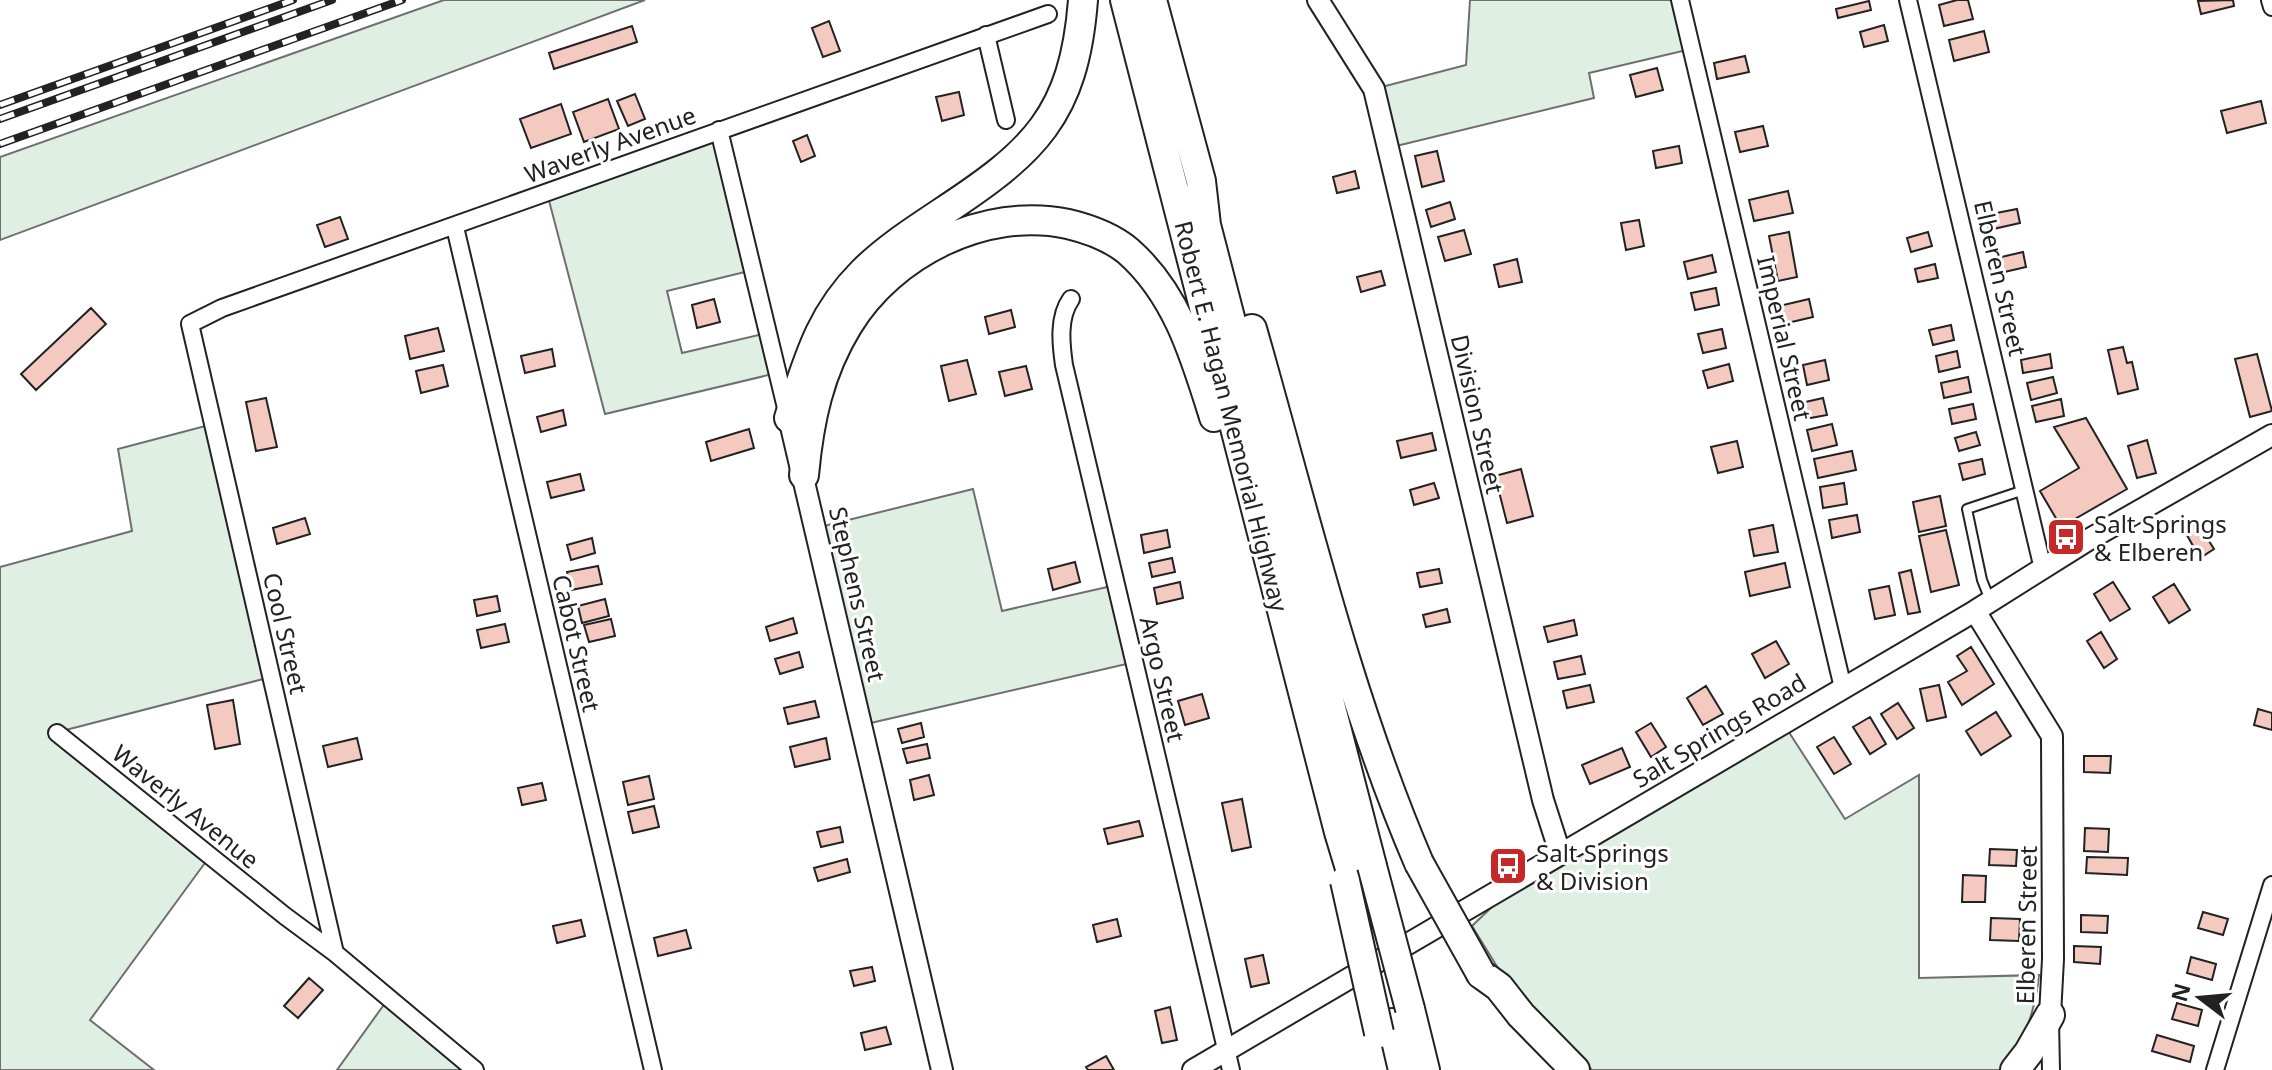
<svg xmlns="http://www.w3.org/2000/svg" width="2272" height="1070" font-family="'Noto Sans',sans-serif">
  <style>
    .green { fill: #e0efe3; stroke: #6f6f6f; stroke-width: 2 }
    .building { fill: #f3c9c0; stroke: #222; stroke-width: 2 }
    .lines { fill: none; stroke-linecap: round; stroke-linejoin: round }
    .service-casing { stroke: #222; stroke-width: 12 }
    .minor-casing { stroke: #222; stroke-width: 20 }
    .tertiary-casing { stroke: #222; stroke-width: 24 }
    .motorway-casing { stroke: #222; stroke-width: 32 }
    .service { stroke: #fff; stroke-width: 8 }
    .minor { stroke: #fff; stroke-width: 16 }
    .tertiary { stroke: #fff; stroke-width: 20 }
    .motorway { stroke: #fff; stroke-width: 28 }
    .rail-casing { stroke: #222; stroke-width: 8 }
    .rail { stroke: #fff; stroke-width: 5; stroke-dasharray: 15; stroke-linecap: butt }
    .motorway-bridge-casing { stroke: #222; stroke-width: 32; stroke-linecap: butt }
    .motorway-bridge { stroke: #fff; stroke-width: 28 }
    .labels { text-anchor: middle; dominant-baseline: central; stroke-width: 6; stroke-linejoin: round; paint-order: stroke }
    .street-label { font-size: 24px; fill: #222; stroke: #fff }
    .poi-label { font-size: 24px; fill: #222; stroke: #fff; text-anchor: start }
  </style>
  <rect width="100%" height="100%" fill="#fff"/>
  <path class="green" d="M444,0H645L0,240V157Z
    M1470,0H1680L1691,49L1589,73L1594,98L1388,148L1374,89L1466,65Z
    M719,130L753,270L667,291L682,353L767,333L777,373L605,414L547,193Z
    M213,424L271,677L58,732L210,856L90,1020L154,1070H0V567L132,531L118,449Z
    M973,489L1002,611L1116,585L1135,662L862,725L816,528Z
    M1783,723L1845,819L1919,775V978L2039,975C2035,1012 2025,1041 2001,1070H1592L1555,1034L1501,973L1472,926L1520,880Z
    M388,999L475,1070H337Z"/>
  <path class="building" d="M1957,0H1968L1973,19L1944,26L1939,5Z
    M2233,0L2234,6L2201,14L2198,1Z
    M1869,1L1871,10L1838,18L1836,9Z
    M829,21L840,51L823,57L812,28Z
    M1884,25L1888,41L1864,47L1860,32Z
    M632,26L637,42L554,69L549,53Z
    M1984,31L1989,52L1954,61L1949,40Z
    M1745,56L1749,72L1717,79L1714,63Z
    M1657,68L1663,90L1636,97L1630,75Z
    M959,92L964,115L942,121L936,97Z
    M635,94L645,119L628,126L617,101Z
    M608,99L619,129L584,142L573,112Z
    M2261,101L2266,123L2227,133L2221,111Z
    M561,104L571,134L531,148L520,119Z
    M1763,126L1768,146L1740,152L1735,132Z
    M807,135L815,156L801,162L793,141Z
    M1679,146L1682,163L1656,168L1653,151Z
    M1437,151L1444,181L1422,187L1415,156Z
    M1355,171L1359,188L1337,193L1333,177Z
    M1788,191L1793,213L1754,221L1749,200Z
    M1450,202L1455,219L1431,227L1426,210Z
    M2017,209L2020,223L1989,230L1986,215Z
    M340,217L348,239L325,247L317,225Z
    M1639,220L1644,246L1626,250L1621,223Z
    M1464,230L1471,254L1445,261L1438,237Z
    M1789,232L1797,277L1778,281L1769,236Z
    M1928,232L1932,246L1911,252L1907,238Z
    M2023,252L2026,267L2000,273L1997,258Z
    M1712,255L1716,272L1688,279L1684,262Z
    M1517,259L1522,282L1499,287L1494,265Z
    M1935,264L1938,278L1918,282L1915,269Z
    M1381,271L1385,285L1361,292L1357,277Z
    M1716,288L1719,305L1695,310L1691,293Z
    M714,299L720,322L697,328L692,305Z
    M1809,299L1813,317L1783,324L1779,306Z
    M91,308L106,324L36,390L21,374Z
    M1011,310L1015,327L989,334L985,317Z
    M1951,325L1954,340L1933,345L1929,330Z
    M438,328L444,351L410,359L405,336Z
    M1722,329L1726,348L1703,353L1698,334Z
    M2123,347L2127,363L2132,362L2138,389L2118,394L2108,350Z
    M552,349L555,366L525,373L521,356Z
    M1957,351L1960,367L1939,372L1936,356Z
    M2050,354L2052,368L2023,373L2021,360Z
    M2257,354L2272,411L2250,417L2235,359Z
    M967,360L976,394L949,401L941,366Z
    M1825,360L1829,380L1807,385L1803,365Z
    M1729,364L1733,381L1708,388L1703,371Z
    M443,365L448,386L421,393L416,371Z
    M1026,366L1032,389L1005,396L999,372Z
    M1968,377L1971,392L1944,398L1941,383Z
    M2053,377L2057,393L2031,400L2027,383Z
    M266,398L277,447L256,451L246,402Z
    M1823,398L1827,415L1805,419L1801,403Z
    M2061,399L2064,416L2036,422L2032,406Z
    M1973,404L1976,419L1952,424L1949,409Z
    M563,410L566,425L541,432L537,417Z
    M2086,418L2127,489L2061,527L2040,491L2079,468L2054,427Z
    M1832,424L1837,445L1812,451L1807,430Z
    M749,429L754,448L711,461L706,442Z
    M1976,432L1980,445L1959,451L1955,438Z
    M1432,433L1436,450L1401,458L1397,441Z
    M2147,440L2156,473L2137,478L2128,446Z
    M1737,441L1743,467L1718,473L1711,447Z
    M1852,451L1856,470L1818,478L1814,459Z
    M1982,459L1985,474L1963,480L1959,464Z
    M1521,469L1533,516L1507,523L1495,476Z
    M580,474L584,490L551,498L547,482Z
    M1434,483L1439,498L1414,505L1410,490Z
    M1844,483L1847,504L1823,508L1820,487Z
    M1940,496L1946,526L1919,532L1913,502Z
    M1857,515L1860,532L1832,538L1829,520Z
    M305,518L310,534L277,544L273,528Z
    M2197,522L2214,549L2200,558L2184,530Z
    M1773,525L1778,552L1754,556L1749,530Z
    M1167,530L1170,547L1144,553L1141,535Z
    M1946,530L1959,585L1931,592L1919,536Z
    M592,538L595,553L571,560L567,545Z
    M1172,558L1175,572L1152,577L1149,563Z
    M1075,562L1080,582L1053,590L1048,569Z
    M1785,563L1790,587L1750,596L1745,572Z
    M598,566L602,584L571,590L567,572Z
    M1439,569L1442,583L1420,587L1417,573Z
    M1911,570L1920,612L1908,614L1899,573Z
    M1180,582L1183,598L1157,604L1154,588Z
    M2113,582L2130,609L2110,621L2094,594Z
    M2174,584L2190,610L2169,623L2153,597Z
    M1889,586L1895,615L1875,619L1869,590Z
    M497,596L500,611L477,616L474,600Z
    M605,599L609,616L582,623L578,606Z
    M1447,609L1450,622L1426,627L1423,615Z
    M793,618L797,633L770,641L766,627Z
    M611,619L615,636L589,642L584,625Z
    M1574,620L1577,635L1548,642L1544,627Z
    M505,624L509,642L481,648L477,630Z
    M2101,632L2117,659L2104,668L2087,641Z
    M1776,641L1789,664L1765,678L1752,654Z
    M1971,647L1994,684L1962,705L1948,682L1967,671L1957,656Z
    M799,652L803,667L780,674L775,659Z
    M1581,656L1585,674L1558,679L1554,662Z
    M1590,685L1594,702L1567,708L1563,691Z
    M1939,685L1946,717L1927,721L1920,689Z
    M1706,686L1723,714L1703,725L1687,698Z
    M1202,694L1209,718L1185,725L1178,701Z
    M233,700L240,744L215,749L207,705Z
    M815,701L819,717L788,724L784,708Z
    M1898,703L1914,728L1897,739L1881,714Z
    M2258,709L2272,713V730L2254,725Z
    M1996,712L2011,736L1981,755L1966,731Z
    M1870,717L1886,744L1870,754L1853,727Z
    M921,723L924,737L902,743L898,729Z
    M1651,723L1666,747L1651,757L1636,732Z
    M1834,737L1851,764L1834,774L1817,747Z
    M357,738L362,759L328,767L323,746Z
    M826,738L830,759L795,767L790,747Z
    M927,744L930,758L907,763L903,749Z
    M1622,748L1630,767L1590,784L1582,765Z
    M2084,756H2111L2110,773L2084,772Z
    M929,775L934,795L914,800L910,780Z
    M649,776L654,799L628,805L623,782Z
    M542,783L546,800L522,805L518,788Z
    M1242,799L1251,847L1232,851L1222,803Z
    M654,806L659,827L633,833L628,812Z
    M1139,821L1143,836L1108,844L1104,829Z
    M840,827L843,842L821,847L817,832Z
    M2085,828L2109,829L2108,852L2084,851Z
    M1990,849L2017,850L2016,866L1989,865Z
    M2087,857L2128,858L2127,875L2086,873Z
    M847,859L850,872L818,881L814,868Z
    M1963,875L1986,876L1985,902H1962Z
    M2203,912L2228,919L2223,935L2198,928Z
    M2081,915L2108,916L2107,933L2081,932Z
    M1991,918L2020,919L2019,941L1990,940Z
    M1117,919L1121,936L1097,942L1093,925Z
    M581,920L585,936L557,943L553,926Z
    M686,930L691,948L658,956L654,938Z
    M2074,946L2101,947L2100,964L2074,962Z
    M1263,955L1269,983L1251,987L1245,959Z
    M2191,957L2216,964L2212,980L2187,973Z
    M872,967L875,981L854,986L850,971Z
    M309,978L323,990L298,1018L284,1006Z
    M2177,1003L2202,1010L2198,1026L2172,1019Z
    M1170,1007L1177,1040L1162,1043L1155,1011Z
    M886,1027L891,1044L865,1050L861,1033Z
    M2157,1035L2194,1046L2190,1062L2152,1051Z
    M1106,1056L1114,1070H1088L1086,1067Z"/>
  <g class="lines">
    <defs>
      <path id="service" d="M1990,600L1982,580L1967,509L2024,490"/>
      <path id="minor" d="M1680,0L1843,688
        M1908,0L2043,569
        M2270,0L2272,7
        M986,35L1006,120
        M719,130L787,412
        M455,227L653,1070
        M1071,299C1058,317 1061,344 1064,365L1231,1070
        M57,733L285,916L335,953L475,1070
        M335,953L190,324L222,308L1048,14
        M2050,1021L2051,1070
        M2215,1070L2272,885"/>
      <path id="tertiary" d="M1318,0L1374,89L1543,800L1560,853
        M789,418L942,1070
        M1975,611L2052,736L2053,959L2050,1015
        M1193,1070L1975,611L2088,540L2272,435"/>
      <path id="motorway" d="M1125,0L1339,832L1352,875
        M1152,0L1201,181L1206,225L1372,866
        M1252,329C1303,507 1346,693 1419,863
        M789,418C808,361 819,316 863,272C886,249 914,231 941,213C1034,152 1074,116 1083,0
        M804,475C809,421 819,372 848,325C891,254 985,206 1068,224C1089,229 1111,237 1128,251C1177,294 1195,356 1214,417
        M1481,974L1499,987L1521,1015L1575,1070
        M1410,1009L1425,1070
        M1392,1023L1403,1070
        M2015,1070L2029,1052L2050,1015"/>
    </defs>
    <use href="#service" class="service-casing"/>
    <use href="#minor" class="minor-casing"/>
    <use href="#tertiary" class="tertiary-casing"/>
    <use href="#motorway" class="motorway-casing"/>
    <use href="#service" class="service"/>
    <use href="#minor" class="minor"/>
    <use href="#tertiary" class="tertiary"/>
    <use href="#motorway" class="motorway"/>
    <defs>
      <path id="rail" d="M0,105L293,0
        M0,119L332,0
        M0,144L402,0"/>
    </defs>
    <use href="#rail" class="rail-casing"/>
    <use href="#rail" class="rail"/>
    <defs>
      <path id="motorway-bridge" d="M1419,863L1481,974
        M1372,866L1410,1009
        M1345,881L1379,1033"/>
    </defs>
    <use href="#motorway-bridge" class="motorway-bridge-casing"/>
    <use href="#motorway-bridge" class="motorway-bridge"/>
  </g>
  <defs>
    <symbol id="bus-square" viewBox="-11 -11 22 22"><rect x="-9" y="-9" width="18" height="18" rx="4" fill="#c62828" stroke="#fff"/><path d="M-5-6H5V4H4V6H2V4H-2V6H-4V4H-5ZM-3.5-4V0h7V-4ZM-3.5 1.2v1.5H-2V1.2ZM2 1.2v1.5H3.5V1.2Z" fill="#fff"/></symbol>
  </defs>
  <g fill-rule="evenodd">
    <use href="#bus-square" x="2044" y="515" width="44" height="44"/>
    <use href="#bus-square" x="1486" y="844" width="44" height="44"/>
  </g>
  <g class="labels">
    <g class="street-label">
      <text transform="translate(610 144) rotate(-20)">Waverly Avenue</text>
      <text transform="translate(2001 278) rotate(77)">Elberen Street</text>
      <text transform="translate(1785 338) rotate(77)">Imperial Street</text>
      <text transform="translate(1478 414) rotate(77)">Division Street</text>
      <text transform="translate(1232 416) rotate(76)">Robert E. Hagan Memorial Highway</text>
      <text transform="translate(858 594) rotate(77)">Stephens Street</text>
      <text transform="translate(286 633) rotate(77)">Cool Street</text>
      <text transform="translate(577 643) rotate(77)">Cabot Street</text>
      <text transform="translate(1163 679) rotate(77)">Argo Street</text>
      <text transform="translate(1719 730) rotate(-31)">Salt Springs Road</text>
      <text transform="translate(186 806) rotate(39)">Waverly Avenue</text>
      <text transform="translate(2026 925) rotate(-89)">Elberen Street</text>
    </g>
    <g class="poi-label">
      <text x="2094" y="523">Salt Springs<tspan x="2094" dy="28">&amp; Elberen</tspan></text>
      <text x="1536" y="852">Salt Springs<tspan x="1536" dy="28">&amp; Division</tspan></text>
    </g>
  </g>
  <g transform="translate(2200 998) rotate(286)" stroke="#ffffff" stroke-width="6" paint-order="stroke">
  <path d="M0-6L14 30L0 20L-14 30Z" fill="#222222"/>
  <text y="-12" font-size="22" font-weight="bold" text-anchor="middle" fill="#222222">N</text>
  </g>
</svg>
